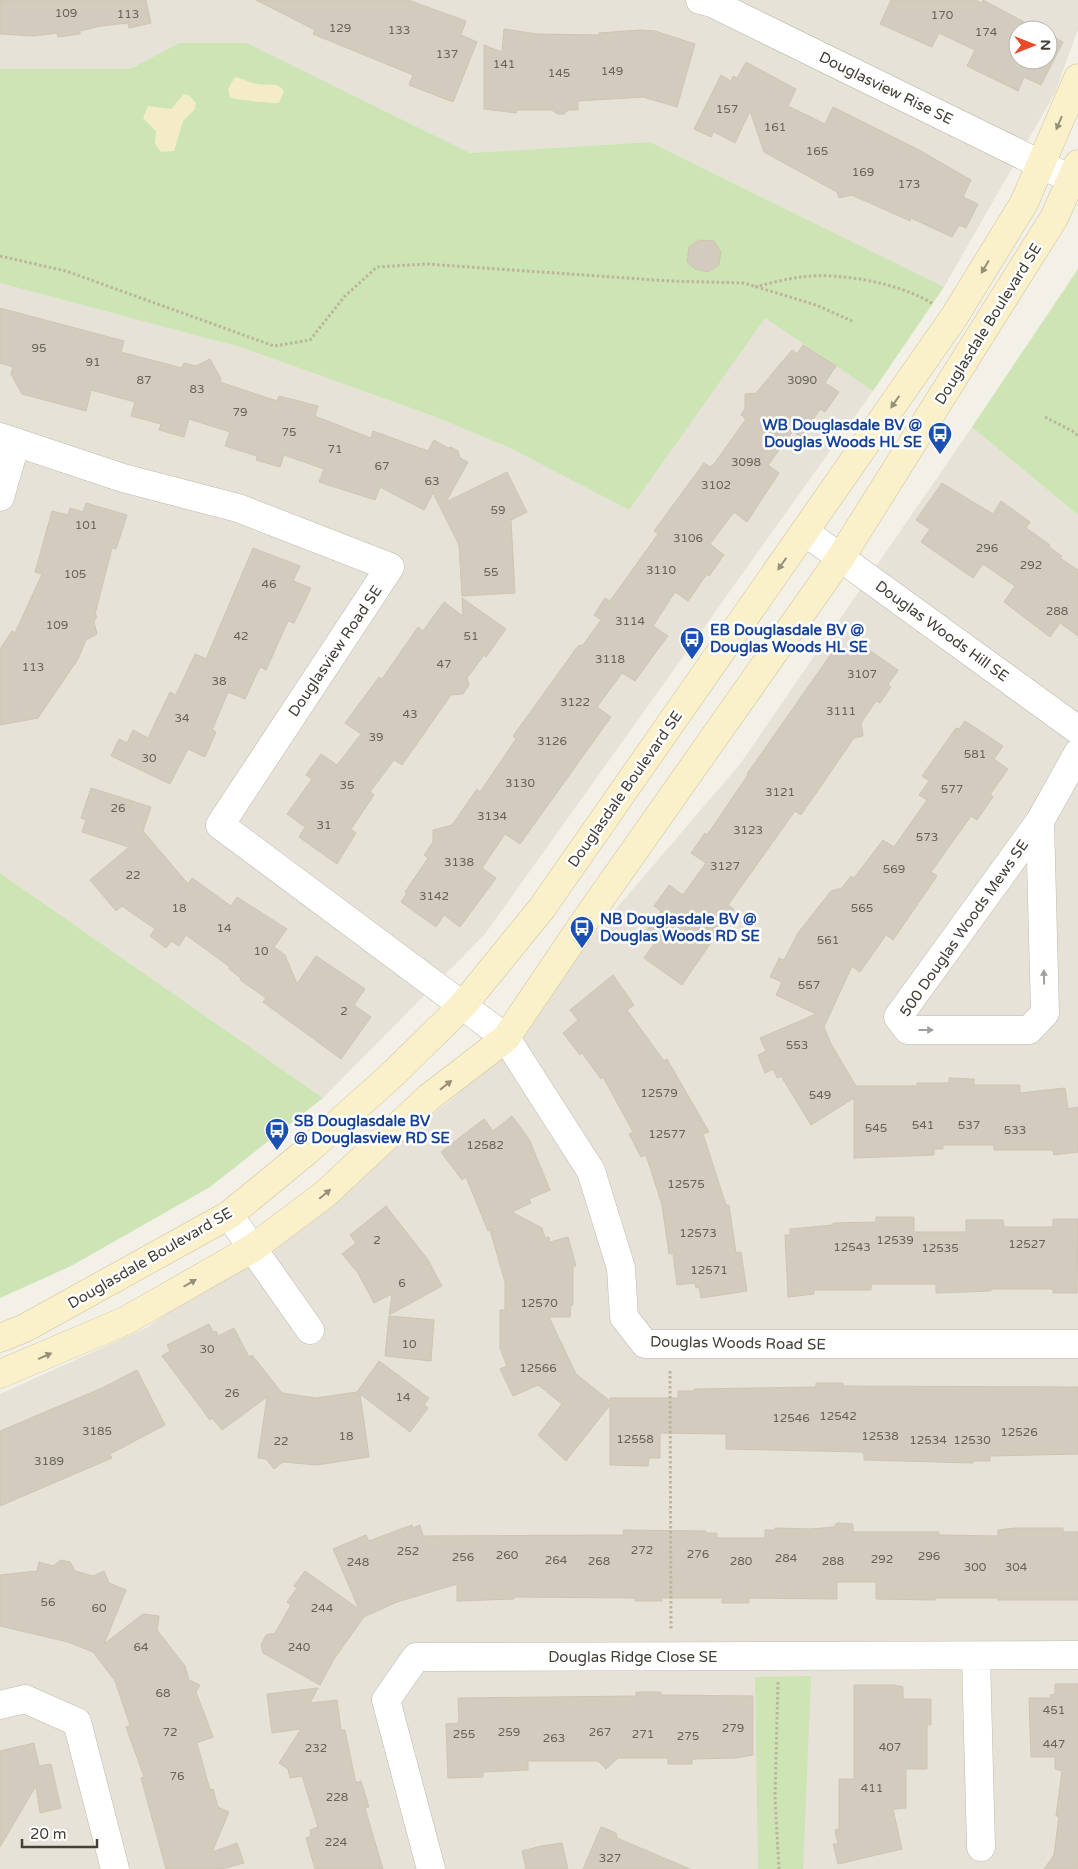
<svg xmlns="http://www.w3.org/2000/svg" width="1078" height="1869" font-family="'Varela Round',sans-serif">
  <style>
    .residential { fill: #e6e2d7; fill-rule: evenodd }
    .green { fill: #cde4b4 }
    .sand { fill: #f4ecc7 }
    .building { fill: #d3ccbe; stroke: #cec4b2 }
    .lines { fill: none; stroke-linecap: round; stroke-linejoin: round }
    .street-casing { stroke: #c0baae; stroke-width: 29 }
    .secondary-casing { stroke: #cfc39b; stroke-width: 29 }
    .path { stroke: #beb39e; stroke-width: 3; stroke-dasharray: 2.5 2.5; stroke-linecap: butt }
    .street { stroke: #fff; stroke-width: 28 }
    .secondary { stroke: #faf0ca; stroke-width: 28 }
    .oneway { fill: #968f79 }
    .oneway2 { fill: #a2a09b }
    .labels { text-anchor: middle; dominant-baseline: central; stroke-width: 5; stroke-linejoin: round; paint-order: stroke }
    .number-label { font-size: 12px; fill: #686359 }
    .street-label { font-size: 15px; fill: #454037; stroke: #fff }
    .transit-label { font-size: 15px; font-weight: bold; fill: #164399; stroke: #fff; text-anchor: start }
  </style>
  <rect width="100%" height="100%" fill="#f3f0e8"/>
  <path class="residential" d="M0,0H1078V29L1055,93L944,287L650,142L470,153L247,43H179L130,69H0ZM1018,30H1048V60H1018Z
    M0,283L243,348L433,416L508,447L629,510L765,317L873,391L485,934L323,1098L0,873Z
    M972,427L1078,515V1869H0V1394L148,1327L455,1097L740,764Z"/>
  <path class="green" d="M179,43H247L470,153L650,142L944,287L873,391L765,318L629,510L508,447L433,416L243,348L0,283V69H130Z
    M1078,269V515L972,427Z
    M0,873L323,1098L210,1187L71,1266L0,1298Z
    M811,1676L803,1869H758L755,1677Z"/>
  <path class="sand" d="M235,77C244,79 250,83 258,84C268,86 277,81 284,91L279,103C275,104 234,99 230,98L228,89Z
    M184,94L189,95L196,103L195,109L183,121L174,151L161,152L155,144L156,131L143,118L148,106L171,109Z"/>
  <path class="building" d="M0,0H146L151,23L129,28L128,23L101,26L80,31V34L58,37L57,33L33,36L0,34Z
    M256,0H408L466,21L461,35L477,42L453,102L409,85L413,75L313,34L315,30Z
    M891,0H975L982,3L983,0L1039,30H1018V60H1048V34L1063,42L1041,85L1024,77L1018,91L967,66L975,50L939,33L932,47L880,24Z
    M504,29L537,34L599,35V33L640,30L655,31L695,44L677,107L643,97L578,101V110H568L564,114H557L552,110H517L516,113L484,109V45L502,52Z
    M746,62L796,89L788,106L825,124L833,107L919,150L971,180L963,197L978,204L966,228L959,225L952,237L911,218L910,221L852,195L839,198L837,192L764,152L750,111L735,143L714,132L711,137L694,129L721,75L731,81L733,76L737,78Z
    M699,240L714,241L721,252L719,265L708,272L695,269L687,262L689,247Z
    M0,308L124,341L121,352L182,368L184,363L196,366L210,359L221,379L220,382L277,401L279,396L318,406L315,416L371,438L373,431L428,451L434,440L448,448L451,447L458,451L460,458L468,462L446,502L507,472L527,512L511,520L515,593L462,596L459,545L433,493L424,510L380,487L375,500L319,482L324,469L284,455L280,467L256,460L257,456L225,446L230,432L189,419L184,437L159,430L161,424L131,416L135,402L91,390L86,411L22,394L11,374L13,367L0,363Z
    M803,345L836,366L825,383L839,392L825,412L820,409L801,437L793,431L768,465L779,473L747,522L734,512L710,544L724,555L709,576L707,574L688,601L675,592L653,626L668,636L664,641L635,681L622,673L597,707L611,717L520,844L505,834L482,868L496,878L460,927L444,915L436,927L401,902L407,893L405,892L428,858L424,855L433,842V830L452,825L477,789L480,792L516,739L513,736L578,646L583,645L601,620L594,615L605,598L610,601L658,534L654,531L704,463L710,467L714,464L746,419L741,415L745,408V394L756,393L792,350L797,354Z
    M942,483L993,514L1001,501L1030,522L1026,528L1050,545L1049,547L1062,556L1060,558L1078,570V636L1060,623L1050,637L1004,602L1015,586L983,564L973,578L921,542L930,529L916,520Z
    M86,503L127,515L116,549L112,548L95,614L97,616L94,622L97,634L86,640L78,659L38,718L0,725V649L12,631L15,633L42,574L35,572L52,511L68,515L70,508L83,512Z
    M253,548L300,566L293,581L311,588L294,623L288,621L266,670L260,667L245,699L228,692L212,730L216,732L205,757L188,749L170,784L111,756L119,739L127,743L133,730L148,738L170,692L176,695L195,654L206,659Z
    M462,598L506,629L486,657L484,655L467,678L469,685L463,694L451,695L402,765L394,760L370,792L374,795L351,829L356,833L337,864L299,837L305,827L287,814L312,779L306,775L321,754L337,765L361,734L345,723L379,677L382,679L418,627L423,631L444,602L463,616Z
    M860,644L898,670L888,685L891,687L880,703L876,701L861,723L863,736L854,738L801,815L795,811L728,905L734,909L682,985L644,958L654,944L643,936L661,911L654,906L669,885L683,895L706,863L691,853L705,833L707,835L748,775L747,774L836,647L851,657Z
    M965,721L1003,746L994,759L1008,769L990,795L993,797L977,820L971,816L931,872L937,876L893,940L886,935L860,972L852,966L824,1027L831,1044L856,1086H917V1083H949V1078L974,1079V1085H1020V1093L1065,1088L1068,1109L1078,1107V1152L1054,1155L1053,1150H994V1145H943V1149H934V1155L854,1158V1098L811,1125L781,1076L777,1078L773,1069L765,1073L758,1055L766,1051L760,1038L816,1014L776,995L782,982L770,977L779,958L784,960L798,933L831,891L842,888L851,876L854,878L883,840L894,847L927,800L919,795L929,781L922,776L956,728L959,729Z
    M91,788L151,807L143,831L188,884L192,878L231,906L237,897L287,929L274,947L285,955L297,984L316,956L365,989L354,1005L371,1017L341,1059L263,1002L266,998L240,980L241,978L229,969L230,967L186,935L179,946L171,941L166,948L150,936L155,929L122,906L116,911L90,880L129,847L82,832L86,820L81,818Z
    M613,975L634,1005L627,1010L664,1061L667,1059L709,1132L703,1134L726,1205H729L736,1253L741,1252L747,1291L701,1298L699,1287L696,1288L695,1283L677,1285L673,1253L669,1254L662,1205L646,1155L641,1157L629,1134L633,1132L603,1077L601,1079L582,1053L580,1055L563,1033L578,1020L570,1010Z
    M512,1116L529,1139L550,1190L529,1199L531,1203L512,1212L542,1228L545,1238L549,1237L550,1242L568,1237L576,1266H573V1305H571L570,1317H549L576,1374L610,1401V1398H678V1391H694V1389L816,1387V1383H843V1386L1078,1387V1454L990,1456V1461H973V1463L864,1460V1454L861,1452L726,1449V1434L660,1433V1458H649L648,1466L610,1465V1405L566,1461L538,1435L562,1404L538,1385L513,1396L500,1369L507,1366L500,1348V1310H505V1282L490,1230L488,1231L466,1177L462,1180L441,1152L484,1119L493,1131Z
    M386,1206L428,1260L442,1286L389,1315L392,1294L374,1303L358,1273L342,1254L356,1243L350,1235Z
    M876,1217H914V1232H966V1220H1003L1004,1227H1053V1219H1078L1077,1293H1053V1289H991V1291L936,1293V1284H871V1290H814V1294L788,1297L785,1235H790V1229L833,1225V1223L876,1222Z
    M389,1316L434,1320L431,1361L385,1356Z
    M209,1324L213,1332L216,1331L218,1336L234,1328L249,1357L252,1355L282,1393L316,1398L357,1392L379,1361L429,1398L424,1405L428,1408L410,1432L360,1394L369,1457L317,1465L283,1462L274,1469L266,1459L258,1458L267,1397L222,1430L212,1418L210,1420L162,1356L170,1351L167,1345Z
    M137,1370L165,1425L110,1454L112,1458L0,1506V1431L102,1388Z
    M837,1523L853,1524V1532H939V1535L998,1536V1530L1016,1528H1063V1532H1078V1600H998V1598H935V1600L876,1599V1582H837V1599L749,1598V1603H722V1598H662V1601H635V1598L514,1597V1599L457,1601V1584L397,1602L364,1617L334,1659L320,1685L263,1653L261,1645L266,1635L275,1633L291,1605L287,1602L297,1588L294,1586L305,1571L359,1609L333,1549L366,1535L369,1541L412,1525L413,1528L420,1525L423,1536L624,1535L623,1530L706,1531V1533H717V1538H765V1530H775V1528L811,1529L834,1527Z
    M61,1560L70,1562L75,1571L93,1576L104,1571L109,1583L126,1590L104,1644L143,1614L159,1616L157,1630L185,1666L189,1680L200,1685L196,1692L213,1737L197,1743L210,1790L213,1789L218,1807L229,1812L212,1852L237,1843L244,1863L222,1869H166L141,1778L144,1777L126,1727L130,1725L115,1681L93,1652L68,1642L0,1626V1575L37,1571L39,1562L53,1566Z
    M1055,1684H1078V1869H1044L1054,1855L1059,1816H1056L1062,1771L1055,1769V1757H1031L1029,1698H1050V1695L1055,1694Z
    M854,1685H894L903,1687V1699H931V1725H927V1769H906V1808L893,1809L902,1849L838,1864L833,1844H838L835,1830L839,1829V1779H854Z
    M318,1688L310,1703L337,1700L341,1730H345L356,1783L361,1781L369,1807L365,1808L383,1869H315L306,1838L311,1836L310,1830L318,1827L302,1776L290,1778L288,1769L279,1763L301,1729L272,1733L267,1694Z
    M636,1692H661V1695L753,1696V1755L736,1758L692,1759V1764H668V1758H618L606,1769L598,1761H528V1770L483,1772V1777L448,1778L446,1724L459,1723L458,1698L636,1696Z
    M34,1743L39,1766L51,1764L61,1808L40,1813L36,1786L0,1847V1751Z
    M601,1827L616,1833L617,1838L690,1869H583Z
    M562,1843L568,1869H526L522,1851L541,1846Z"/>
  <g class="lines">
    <defs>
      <path id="street" d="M700,0L712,3L1071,179
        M0,437L123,478L238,508L390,567L220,825L506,1038L591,1171L621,1268L624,1317L645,1344H1078
        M0,497L16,442
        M805,532L1078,730
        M1040,821L1045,1013L1029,1030H908L898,1017L1040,821L1078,753
        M229,1215L310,1330
        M976,1656L981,1847
        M0,1705L25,1699L77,1722L115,1869
        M431,1869L386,1700L416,1657L1078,1655"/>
      <path id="secondary" d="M0,1338L25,1328L229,1215L307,1151L393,1074L463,1005L542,908L954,317L1024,203L1078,78
        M0,1374L125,1321L253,1248L325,1194L428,1098L506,1038L587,918L841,557L1054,218L1078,164"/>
    </defs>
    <use href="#street" class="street-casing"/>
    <use href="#secondary" class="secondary-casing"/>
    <path class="path" d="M0,256L66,271L274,346L310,340L345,296L377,267L426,264L670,281L744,283L816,305L852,321
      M755,287C770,283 786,279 801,277C840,272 900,283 933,304
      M1045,417L1074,432L1078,436
      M670,1371L671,1629
      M778,1682L775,1797L779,1869"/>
    <use href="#street" class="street"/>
    <use href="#secondary" class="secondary"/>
  </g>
  <defs><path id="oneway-solid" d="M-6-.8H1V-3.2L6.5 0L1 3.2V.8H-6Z" transform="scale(1.25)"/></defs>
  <g class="oneway">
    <use href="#oneway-solid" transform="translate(1059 123) rotate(113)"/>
    <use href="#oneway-solid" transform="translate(985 267) rotate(121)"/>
    <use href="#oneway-solid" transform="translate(895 402) rotate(125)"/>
    <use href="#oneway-solid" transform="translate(782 564) rotate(125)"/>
    <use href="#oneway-solid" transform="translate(446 1085) rotate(-38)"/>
    <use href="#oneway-solid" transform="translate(325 1194) rotate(-40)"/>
    <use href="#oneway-solid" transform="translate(190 1283) rotate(-30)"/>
    <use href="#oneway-solid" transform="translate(45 1356) rotate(-24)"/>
  </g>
  <g class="oneway2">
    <use href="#oneway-solid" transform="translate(1044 977) rotate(-91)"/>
    <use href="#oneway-solid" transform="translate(926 1030)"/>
  </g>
  <defs>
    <symbol id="bus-pin" viewBox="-11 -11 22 30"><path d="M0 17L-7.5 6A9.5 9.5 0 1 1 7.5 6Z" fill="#1a4fb4" stroke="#fff"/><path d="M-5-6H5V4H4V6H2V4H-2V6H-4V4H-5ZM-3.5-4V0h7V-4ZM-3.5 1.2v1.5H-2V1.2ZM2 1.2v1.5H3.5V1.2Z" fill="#fff"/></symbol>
  </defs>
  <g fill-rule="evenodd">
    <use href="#bus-pin" x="926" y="420" width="28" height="38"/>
    <use href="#bus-pin" x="678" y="625" width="28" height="38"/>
    <use href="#bus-pin" x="568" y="914" width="28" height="38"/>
    <use href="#bus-pin" x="263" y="1116" width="28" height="38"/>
  </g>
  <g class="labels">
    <g class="number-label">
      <text x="66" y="13">109</text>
      <text x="128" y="14">113</text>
      <text x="942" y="15">170</text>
      <text x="340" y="28">129</text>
      <text x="399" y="30">133</text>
      <text x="986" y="32">174</text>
      <text x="447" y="54">137</text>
      <text x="504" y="64">141</text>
      <text x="612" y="71">149</text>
      <text x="559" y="73">145</text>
      <text x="727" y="109">157</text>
      <text x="775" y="127">161</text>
      <text x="817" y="151">165</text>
      <text x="863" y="172">169</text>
      <text x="909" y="184">173</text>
      <text x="39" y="348">95</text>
      <text x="93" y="362">91</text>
      <text x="144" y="380">87</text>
      <text x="802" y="380">3090</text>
      <text x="197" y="389">83</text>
      <text x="240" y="412">79</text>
      <text x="289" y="432">75</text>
      <text x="335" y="449">71</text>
      <text x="746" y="462">3098</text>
      <text x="382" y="466">67</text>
      <text x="432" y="481">63</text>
      <text x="716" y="485">3102</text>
      <text x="498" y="510">59</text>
      <text x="86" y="525">101</text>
      <text x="688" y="538">3106</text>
      <text x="987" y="548">296</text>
      <text x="1031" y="565">292</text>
      <text x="661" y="570">3110</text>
      <text x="491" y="572">55</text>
      <text x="75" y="574">105</text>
      <text x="269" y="584">46</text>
      <text x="1057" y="611">288</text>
      <text x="630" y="621">3114</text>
      <text x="57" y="625">109</text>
      <text x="241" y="636">42</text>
      <text x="471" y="636">51</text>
      <text x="610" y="659">3118</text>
      <text x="444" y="664">47</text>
      <text x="33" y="667">113</text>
      <text x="862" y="674">3107</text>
      <text x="219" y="681">38</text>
      <text x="575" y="702">3122</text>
      <text x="841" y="711">3111</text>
      <text x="410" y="714">43</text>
      <text x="182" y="718">34</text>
      <text x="376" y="737">39</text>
      <text x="552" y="741">3126</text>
      <text x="975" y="754">581</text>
      <text x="149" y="758">30</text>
      <text x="520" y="783">3130</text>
      <text x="347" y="785">35</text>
      <text x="952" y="789">577</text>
      <text x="780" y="792">3121</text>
      <text x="118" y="808">26</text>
      <text x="492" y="816">3134</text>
      <text x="324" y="825">31</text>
      <text x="748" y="830">3123</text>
      <text x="927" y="837">573</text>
      <text x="459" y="862">3138</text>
      <text x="725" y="866">3127</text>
      <text x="894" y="869">569</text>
      <text x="133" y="875">22</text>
      <text x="434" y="896">3142</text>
      <text x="179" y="908">18</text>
      <text x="862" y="908">565</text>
      <text x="224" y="928">14</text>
      <text x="828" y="940">561</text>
      <text x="261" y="951">10</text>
      <text x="809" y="985">557</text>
      <text x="344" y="1011">2</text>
      <text x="797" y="1045">553</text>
      <text x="659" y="1093">12579</text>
      <text x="820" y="1095">549</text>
      <text x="923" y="1125">541</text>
      <text x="969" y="1125">537</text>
      <text x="876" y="1128">545</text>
      <text x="1015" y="1130">533</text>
      <text x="667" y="1134">12577</text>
      <text x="485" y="1145">12582</text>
      <text x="686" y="1184">12575</text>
      <text x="698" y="1233">12573</text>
      <text x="377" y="1240">2</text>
      <text x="895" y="1240">12539</text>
      <text x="1027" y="1244">12527</text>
      <text x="852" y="1247">12543</text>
      <text x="940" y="1248">12535</text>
      <text x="709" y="1270">12571</text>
      <text x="402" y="1283">6</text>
      <text x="539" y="1303">12570</text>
      <text x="409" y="1344">10</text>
      <text x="207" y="1349">30</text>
      <text x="538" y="1368">12566</text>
      <text x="232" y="1393">26</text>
      <text x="403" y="1397">14</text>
      <text x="838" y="1416">12542</text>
      <text x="791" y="1418">12546</text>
      <text x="97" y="1431">3185</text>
      <text x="1019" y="1432">12526</text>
      <text x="346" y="1436">18</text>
      <text x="880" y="1436">12538</text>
      <text x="635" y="1439">12558</text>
      <text x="928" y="1440">12534</text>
      <text x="972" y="1440">12530</text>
      <text x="281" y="1441">22</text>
      <text x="49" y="1461">3189</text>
      <text x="642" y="1550">272</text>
      <text x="408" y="1551">252</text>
      <text x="698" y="1554">276</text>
      <text x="507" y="1555">260</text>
      <text x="929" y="1556">296</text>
      <text x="463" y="1557">256</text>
      <text x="786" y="1558">284</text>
      <text x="882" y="1559">292</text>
      <text x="556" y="1560">264</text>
      <text x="599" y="1561">268</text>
      <text x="741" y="1561">280</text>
      <text x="833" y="1561">288</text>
      <text x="358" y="1562">248</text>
      <text x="975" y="1567">300</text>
      <text x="1016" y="1567">304</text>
      <text x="48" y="1602">56</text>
      <text x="99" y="1608">60</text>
      <text x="322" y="1608">244</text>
      <text x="141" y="1647">64</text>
      <text x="299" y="1647">240</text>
      <text x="163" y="1693">68</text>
      <text x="1054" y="1710">451</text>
      <text x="733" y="1728">279</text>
      <text x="170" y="1732">72</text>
      <text x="509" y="1732">259</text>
      <text x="600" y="1732">267</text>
      <text x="464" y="1734">255</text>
      <text x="643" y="1734">271</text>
      <text x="688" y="1736">275</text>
      <text x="554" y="1738">263</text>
      <text x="1054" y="1744">447</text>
      <text x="890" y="1747">407</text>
      <text x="316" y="1748">232</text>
      <text x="177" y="1776">76</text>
      <text x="872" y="1788">411</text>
      <text x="337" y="1797">228</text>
      <text x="336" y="1842">224</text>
      <text x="610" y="1858">327</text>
    </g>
    <g class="street-label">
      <text transform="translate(886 88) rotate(26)">Douglasview Rise SE</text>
      <text transform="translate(988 324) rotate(-58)">Douglasdale Boulevard SE</text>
      <text transform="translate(942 631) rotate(36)">Douglas Woods Hill SE</text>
      <text transform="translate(335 651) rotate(-56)">Douglasview Road SE</text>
      <text transform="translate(625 789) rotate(-55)">Douglasdale Boulevard SE</text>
      <text transform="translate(964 928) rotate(-55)">500 Douglas Woods Mews SE</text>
      <text transform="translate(150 1258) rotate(-30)">Douglasdale Boulevard SE</text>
      <text transform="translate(738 1343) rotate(1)">Douglas Woods Road SE</text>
      <text x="633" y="1657">Douglas Ridge Close SE</text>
    </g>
    <g class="transit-label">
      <text x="922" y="425" text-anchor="end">WB Douglasdale BV @<tspan x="922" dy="17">Douglas Woods HL SE</tspan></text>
      <text x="710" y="630">EB Douglasdale BV @<tspan x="710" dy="17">Douglas Woods HL SE</tspan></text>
      <text x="600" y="919">NB Douglasdale BV @<tspan x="600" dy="17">Douglas Woods RD SE</tspan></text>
      <text x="294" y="1121">SB Douglasdale BV<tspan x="294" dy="17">@ Douglasview RD SE</tspan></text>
    </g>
  </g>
  <g transform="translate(1033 45) rotate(90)"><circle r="24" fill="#ffffff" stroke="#b5b3af"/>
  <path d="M0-4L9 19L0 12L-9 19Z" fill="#e94a29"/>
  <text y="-8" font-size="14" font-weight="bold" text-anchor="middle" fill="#454037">N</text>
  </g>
  <path d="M22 1839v8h75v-8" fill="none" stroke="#454037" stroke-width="2.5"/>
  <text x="30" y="1839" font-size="15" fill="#454037" stroke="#ffffff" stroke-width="4" paint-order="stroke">20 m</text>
</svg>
